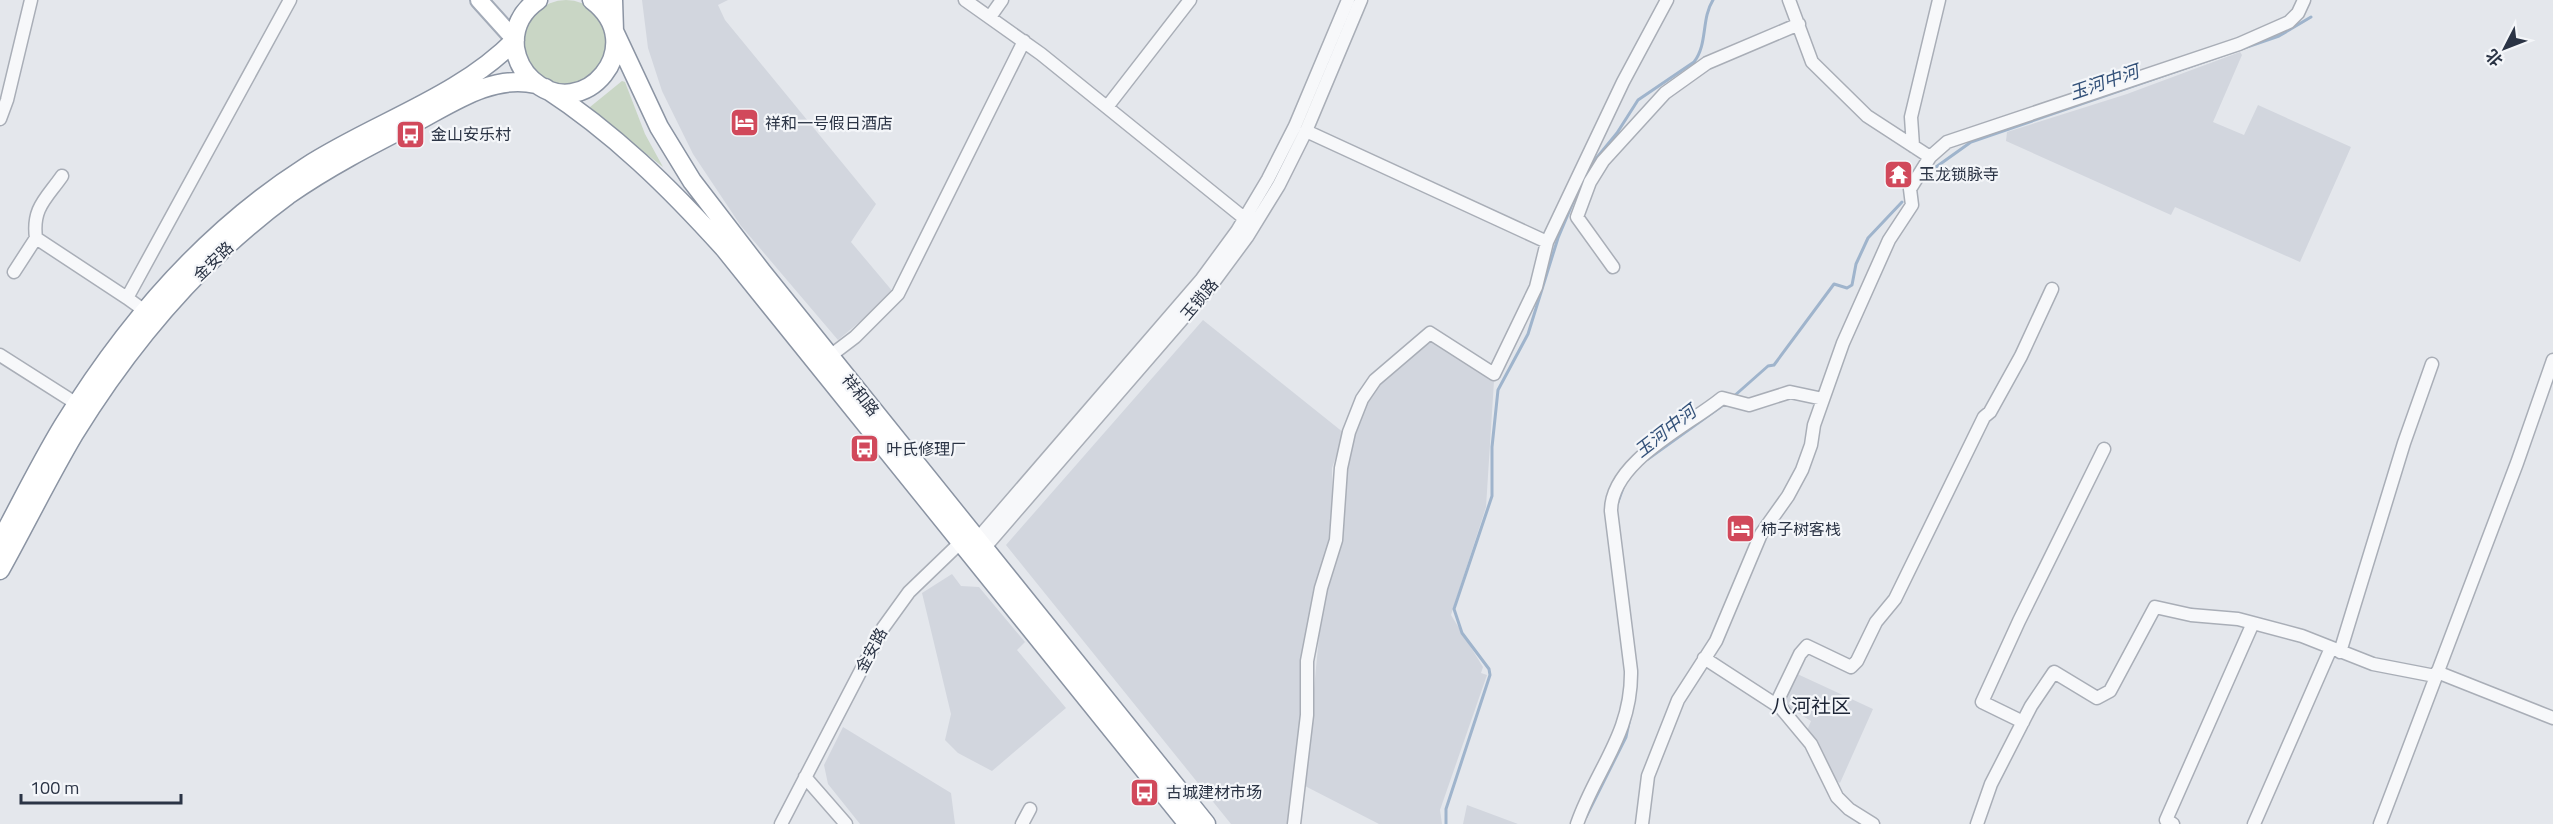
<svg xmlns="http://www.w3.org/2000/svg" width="2553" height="824" font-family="'Titillium Web','Noto Sans SC',sans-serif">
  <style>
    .built { fill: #d2d6de }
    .green { fill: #c9d6c5 }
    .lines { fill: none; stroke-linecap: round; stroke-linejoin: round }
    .stream { stroke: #9fb4cc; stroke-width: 3 }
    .minor-casing { stroke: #a9aeb7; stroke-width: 15 }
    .major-casing { stroke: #a3abb8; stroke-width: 20 }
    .highway-casing { stroke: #8b94a3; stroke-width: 21 }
    .minor { stroke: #f7f8fa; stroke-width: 12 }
    .major { stroke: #fff; stroke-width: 16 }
    .highway { stroke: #fff; stroke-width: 18 }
    .labels { text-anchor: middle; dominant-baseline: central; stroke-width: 4.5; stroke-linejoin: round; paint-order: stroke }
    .poi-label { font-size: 16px; fill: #2b3445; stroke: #f4f6f9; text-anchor: start }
    .street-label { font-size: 16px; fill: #2b3445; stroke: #f4f6f9 }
    .water-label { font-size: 18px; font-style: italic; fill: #34527a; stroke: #f4f6f9 }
    .quarter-label { font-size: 20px; fill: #1d2536; stroke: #f4f6f9 }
  </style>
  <rect width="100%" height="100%" fill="#e4e7ec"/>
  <path class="built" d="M642,0H728L718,5L725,20L876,204L851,242L894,293L838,340L741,226L693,154L662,91L648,48Z
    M2240,52L2242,55L2213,122L2244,135L2258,105L2351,147L2300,262L2175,207L2171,215L2006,141L2007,132L2127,94Z
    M1203,320L1344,433L1332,468L1333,540L1308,622L1295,799L1290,824H1231L1006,545Z
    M1429,340L1494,381L1486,507L1451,615L1483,667L1481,673L1487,675L1440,810L1442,824H1379L1305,786L1323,593L1347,461L1359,417L1379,383Z
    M952,574L961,586L979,587L1025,642L1017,650L1066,708L992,771L958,753L945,740L951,714L922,593Z
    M1793,672L1873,709L1840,783L1828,777L1806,733L1811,721L1779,702Z
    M843,727L951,793L955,824H860L828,784L824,765Z
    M1467,805L1518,824H1463Z"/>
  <path class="green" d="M524 42a42 42 0 1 1 84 0a42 42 0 1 1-84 0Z
    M622,81L625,82L645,134L663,167L590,110V107Z"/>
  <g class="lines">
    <path class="stream" d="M1590,166L1617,133L1638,100L1694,62C1708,44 1701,19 1713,0
      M1920,183L1929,172L1971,142L2279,36L2311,17
      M1733,397L1768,366L1774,365L1834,284L1847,288L1852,285L1856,264L1868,238L1902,202
      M1648,459L1726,403
      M1618,502L1623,488
      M1586,817L1626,737L1634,699
      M1446,824V809L1490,675L1489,669L1462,633L1454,609L1492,496V447L1498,390L1528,334L1558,238L1579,188"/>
    <defs>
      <path id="minor" d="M965,0L1041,54L1244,218
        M1789,0L1812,62L1867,116L1930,157
        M990,17L1002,0
        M1107,107L1190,0
        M0,119L7,100L31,0
        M1306,131L1547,242
        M1913,146L1911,117L1939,0
        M36,238L127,298
        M1613,267L1577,217L1590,182L1603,161L1665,93L1707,63L1799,24
        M14,272L36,238C32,208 46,199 62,176
        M145,311L127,298L290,0
        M0,355L77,404
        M830,356L855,337L898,294L1024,41
        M974,543L1201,280L1237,231L1268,179L1295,126L1348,0
        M980,553L1210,287L1247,237L1279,185L1306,131L1361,0
        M2340,652L2404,443L2432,364
        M1704,658L1781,708L1811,744L1837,797L1849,809L1873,824
        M2437,672L2553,718
        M1776,704L1800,654L1807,646L1851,667L1857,661L1876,622L1895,599L1984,417L1990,412L2021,356L2052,289
        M2023,722L1982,702L2019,621L2104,449
        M805,777L846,824
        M781,824L883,628L909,592L962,541
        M1022,824L1030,809
        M1294,824L1307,715V661L1321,588L1336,540L1341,468L1349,432L1362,399L1375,380L1430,333L1494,374L1536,287L1547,242L1623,82L1667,0
        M1577,824C1596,769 1632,734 1631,671L1611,511C1611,461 1688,426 1722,398L1749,405L1790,392L1823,399
        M1642,824L1648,776L1678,700L1716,641L1761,534L1788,496L1802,470L1811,445L1814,425L1843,343L1889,240L1912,205L1910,189L1930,157L1947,142L2239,44L2289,22L2298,13L2304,0
        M1977,824L1991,784L2031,706L2054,672L2097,698L2110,691L2155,607L2191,615L2238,619L2302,636L2373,664L2435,676
        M2173,824L2166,820L2253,623
        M2254,824L2331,648
        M2380,824L2517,463L2553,360"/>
      <path id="major" d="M479,0L515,40"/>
      <path id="highway" d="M538,0C522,11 513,28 515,48C517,60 522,71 532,80C583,126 652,45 592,0
        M613,0L614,31L659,127L692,181L762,272L1206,824
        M545,88C614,133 669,187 724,248L1188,824
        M0,542C21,503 40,464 63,426C125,325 206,231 306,167C374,123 458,98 515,40
        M0,570C25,525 48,478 74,434C130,343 201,259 288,195C328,167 371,145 414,123C452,103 492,74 536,84"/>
    </defs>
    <use href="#minor" class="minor-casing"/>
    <use href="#major" class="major-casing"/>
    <use href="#highway" class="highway-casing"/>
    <use href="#minor" class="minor"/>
    <use href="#major" class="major"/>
    <use href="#highway" class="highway"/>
  </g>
  <defs>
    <symbol id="hotel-square" viewBox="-11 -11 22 22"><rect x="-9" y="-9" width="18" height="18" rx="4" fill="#d1495b" stroke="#f4f6f9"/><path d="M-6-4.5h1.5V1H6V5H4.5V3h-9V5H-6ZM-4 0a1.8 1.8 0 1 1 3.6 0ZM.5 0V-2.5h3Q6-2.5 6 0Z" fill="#fff"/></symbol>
    <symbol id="bus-square" viewBox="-11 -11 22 22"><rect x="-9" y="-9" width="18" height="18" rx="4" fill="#d1495b" stroke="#f4f6f9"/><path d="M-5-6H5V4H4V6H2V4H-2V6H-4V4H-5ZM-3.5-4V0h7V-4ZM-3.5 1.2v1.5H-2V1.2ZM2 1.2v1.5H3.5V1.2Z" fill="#fff"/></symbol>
    <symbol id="temple-square" viewBox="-11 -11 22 22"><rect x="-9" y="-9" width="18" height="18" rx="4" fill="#d1495b" stroke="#f4f6f9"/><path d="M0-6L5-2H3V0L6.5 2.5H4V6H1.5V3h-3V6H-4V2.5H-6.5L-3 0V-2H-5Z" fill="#fff"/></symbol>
  </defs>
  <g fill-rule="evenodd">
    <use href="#hotel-square" x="728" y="106" width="33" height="33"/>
    <use href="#bus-square" x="394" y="118" width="33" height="33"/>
    <use href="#temple-square" x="1882" y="158" width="33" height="33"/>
    <use href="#bus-square" x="848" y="432" width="33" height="33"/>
    <use href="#hotel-square" x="1724" y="512" width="33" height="33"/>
    <use href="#bus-square" x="1128" y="776" width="33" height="33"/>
  </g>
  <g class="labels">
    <g class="poi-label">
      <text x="765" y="123">祥和一号假日酒店</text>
      <text x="431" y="134">金山安乐村</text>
      <text x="1919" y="174">玉龙锁脉寺</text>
      <text x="886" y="449">叶氏修理厂</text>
      <text x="1761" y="529">柿子树客栈</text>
      <text x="1166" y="792">古城建材市场</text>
    </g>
    <g class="street-label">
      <text transform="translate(213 261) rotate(-44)">金安路</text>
      <text transform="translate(1199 299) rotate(-50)">玉锁路</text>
      <text transform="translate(861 395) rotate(51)">祥和路</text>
      <text transform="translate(871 650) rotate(-62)">金安路</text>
    </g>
    <g class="water-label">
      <text transform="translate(2104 82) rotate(-19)">玉河中河</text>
      <text transform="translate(1665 431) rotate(-38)">玉河中河</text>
    </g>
    <g class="quarter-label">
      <text x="1811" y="705">八河社区</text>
    </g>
  </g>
  <g transform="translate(2505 48) rotate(228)" stroke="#f4f6f9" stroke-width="4.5" paint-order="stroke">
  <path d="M0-4.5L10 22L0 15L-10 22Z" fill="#2b3445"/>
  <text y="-9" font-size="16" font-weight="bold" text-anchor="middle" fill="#2b3445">北</text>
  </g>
  <path d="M21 794v9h160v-9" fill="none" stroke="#2b3445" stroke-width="3"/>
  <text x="30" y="794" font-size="18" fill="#2b3445" stroke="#f4f6f9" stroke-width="4.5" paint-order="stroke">100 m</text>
</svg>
